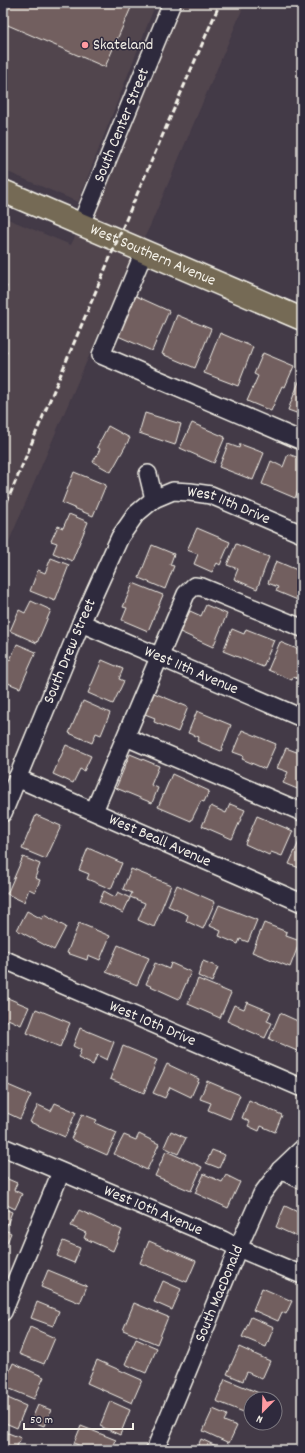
<svg xmlns="http://www.w3.org/2000/svg" width="305" height="1453" font-family="Dekko,sans-serif">
  <style>
    .built { fill: #51454e }
    .building { fill: #725e5f; stroke: #f4f1e8 }
    .lines { fill: none; stroke-linecap: round; stroke-linejoin: round }
    .minor-casing { stroke: #f4f1e8; stroke-width: 20 }
    .major-casing { stroke: #f4f1e8; stroke-width: 25 }
    .minor { stroke: #2f2a3d; stroke-width: 17 }
    .major { stroke: #746b55; stroke-width: 22 }
    .rail { stroke: #f4f1e8; stroke-width: 3; stroke-dasharray: 6 3; stroke-linecap: butt }
    .poi-dot { fill: #ff9aa2; stroke: #2f2a3d; stroke-width: 1.5 }
    .labels { text-anchor: middle; dominant-baseline: central; stroke-width: 3; stroke-linejoin: round; paint-order: stroke }
    .poi-label { font-size: 16px; fill: #f4f1e8; stroke: #2f2a3d; text-anchor: start }
    .street-label { font-size: 16px; fill: #f4f1e8; stroke: #2f2a3d }
  </style>
  <rect width="100%" height="100%" fill="#433a47"/>
  <filter id="ink" filterUnits="userSpaceOnUse"><feTurbulence type="fractalNoise" baseFrequency=".025" numOctaves="2"/><feDisplacementMap in="SourceGraphic" scale="8" xChannelSelector="R" yChannelSelector="G"/><feConvolveMatrix kernelMatrix="1 2 1 2 8 2 1 2 1" color-interpolation-filters="sRGB"/></filter>
  <g filter="url(#ink)">
    <path class="built" d="M3,3H156L78,202L3,170Z
      M173,3H245L150,226L126,274L81,374L3,555V217L71,245L81,224Z"/>
    <path class="building" d="M3,3H133L105,67L3,23Z
      M3,285L7,286L3,295Z
      M136,296L169,311L152,351L118,336Z
      M177,315L211,329L195,368L162,354Z
      M220,333L253,347L238,386L204,373Z
      M3,350L7,351L3,362Z
      M263,353L294,366L285,387L282,386L271,411L247,401L258,376L254,374Z
      M302,374V415L288,410Z
      M145,413L181,424L175,445L139,433Z
      M192,423L225,437L214,463L180,448Z
      M108,426L130,438L111,472L93,462L100,449L97,447Z
      M228,444L239,448L240,444L264,453L253,480L219,467Z
      M288,454L302,459V481L295,498L262,484L271,461L283,467Z
      M74,472L106,485L93,516L62,503Z
      M69,514L88,522L72,561L53,553L57,543L51,541L58,526L63,528Z
      M197,528L230,542L220,565L217,563L212,572L194,564L198,554L187,550Z
      M236,544L269,557L257,589L234,579L238,569L227,565Z
      M152,545L174,554L170,565L174,566L165,589L139,578Z
      M51,558L69,565L55,601L30,591L38,570L45,573Z
      M276,561L302,572V596L300,601L276,591L278,587L268,583Z
      M133,583L163,595L148,631L122,620L127,608L123,607Z
      M31,601L51,610L37,643L10,631L19,610L25,613Z
      M206,605L227,614L213,647L180,632L190,611L201,616Z
      M232,629L244,634L246,629L274,640L263,667L223,651Z
      M3,636L9,639L3,653Z
      M280,642L302,651V680L293,677L292,680L268,670Z
      M17,644L36,652L20,688L3,681V661L4,657L10,660Z
      M102,660L123,669L119,679L124,681L113,704L88,693Z
      M154,693L188,707L178,732L154,722L155,718L145,714Z
      M83,701L110,713L101,735L96,733L92,743L69,733Z
      M197,711L231,725L221,751L197,741L199,737L188,733Z
      M242,730L276,744L265,769L242,759L244,756L233,752Z
      M66,745L91,756L84,771L80,769L73,783L53,774Z
      M286,748L302,754V791L283,783L288,772L277,768Z
      M130,754L159,766L151,785L158,788L152,803L116,788Z
      M172,774L209,791L204,802L201,801L191,821L158,807Z
      M230,804L245,810L232,839L202,826L211,806L226,813Z
      M36,815L61,826L46,859L22,849Z
      M257,816L293,831L282,856L271,852L269,855L245,844Z
      M302,835V869L289,864Z
      M88,848L122,863L111,889L87,879L89,874L79,870Z
      M23,857L40,864L35,878L40,880L35,892L29,889L24,902L7,894Z
      M131,869L171,885L154,927L138,920L145,903L130,897L132,893L123,889Z
      M177,885L215,902L203,929L186,921L188,915L168,906Z
      M104,891L115,897L118,892L130,898L123,913L99,902Z
      M219,905L257,920L248,942L240,939L238,944L219,936L221,931L210,926Z
      M27,911L42,919L44,915L66,927L54,950L17,930Z
      M79,923L110,936L100,960L88,955L87,960L67,953Z
      M264,923L287,932L286,936L300,941L290,967L252,952Z
      M118,945L149,958L137,985L106,972Z
      M203,961L218,967L212,982L198,976Z
      M155,963L169,969L171,963L191,972L179,999L146,984Z
      M198,979L231,993L220,1018L188,1004Z
      M3,996L29,1007L21,1025L8,1019L6,1023L3,1022Z
      M247,1002L271,1012L267,1021L272,1023L265,1038L227,1021L234,1005L244,1009Z
      M36,1009L70,1023L60,1047L27,1033Z
      M280,1013L302,1023V1053L269,1039Z
      M80,1028L114,1042L107,1060L97,1055L93,1065L78,1058L81,1050L73,1046Z
      M123,1046L157,1060L144,1093L110,1079Z
      M167,1064L199,1079L191,1097L170,1087L165,1098L153,1093Z
      M207,1081L240,1095L230,1119L208,1110L211,1103L200,1099Z
      M8,1085L31,1095L20,1119L3,1111V1091L5,1092Z
      M249,1100L282,1115L275,1132L261,1126L259,1131L248,1126L250,1122L242,1118Z
      M55,1103L76,1112L65,1137L30,1122L38,1105L51,1111Z
      M82,1114L97,1120L95,1123L117,1133L107,1155L71,1139Z
      M171,1131L186,1138L178,1154L164,1147Z
      M139,1134L159,1144L147,1170L114,1154L124,1135L136,1140Z
      M212,1150L225,1155L219,1168L206,1163Z
      M166,1151L202,1167L191,1191L155,1176Z
      M204,1174L222,1182L226,1175L240,1182L228,1208L195,1193Z
      M3,1177L17,1183L14,1190L22,1194L15,1209L3,1203Z
      M285,1206L302,1214V1239L276,1227Z
      M3,1208L12,1212L5,1230L11,1233L7,1243L3,1241Z
      M79,1210L122,1230L113,1251L84,1238L86,1233L71,1226Z
      M63,1241L80,1248L74,1263L57,1256Z
      M149,1241L196,1261L187,1282L140,1263Z
      M48,1270L87,1286L80,1303L41,1287Z
      M163,1281L181,1289L172,1310L154,1302Z
      M262,1288L292,1301L286,1314L282,1312L278,1321L253,1310Z
      M37,1302L59,1311L53,1326L31,1318Z
      M134,1303L168,1317L157,1344L123,1330Z
      M251,1317L274,1327L266,1347L242,1337Z
      M30,1327L55,1338L44,1364L19,1354Z
      M136,1339L157,1348L146,1373L125,1364Z
      M239,1347L270,1361L262,1379L247,1372L243,1381L227,1374Z
      M97,1360L142,1380L132,1403L87,1383Z
      M13,1363L44,1377L34,1399L3,1386Z
      M225,1379L264,1395L262,1399H251V1415L216,1401Z
      M3,1396L26,1406L17,1428L3,1422Z
      M110,1401L130,1410L120,1435L100,1426Z
      M38,1405L51,1410L44,1426L31,1421Z
      M213,1409L227,1415L224,1421L237,1426L229,1443L203,1431Z
      M81,1426L116,1440L112,1450H80L82,1447L74,1443Z
      M3,1431L21,1438L15,1450H3Z
      M201,1439L225,1450H196Z"/>
    <g class="lines">
      <defs>
        <g id="minor">
          <path id="s1" d="M81,224L172,3"/>
          <path d="M144,252L101,355L302,441"/>
          <path d="M148,474L154,499"/>
          <path id="s2" d="M81,623L302,718"/>
          <path d="M126,737L302,812"/>
          <path id="s3" d="M17,778L302,903"/>
          <path d="M94,811L186,594L194,586L202,587L302,628"/>
          <path id="s4" d="M3,813L81,623L120,537L136,514L154,499L173,491L190,492L211,495L302,534"/>
          <path id="s5" d="M3,959L302,1088"/>
          <path id="s6" d="M3,1147L223,1240L238,1248L302,1275"/>
          <path d="M280,1170L302,1180"/>
          <path d="M3,1312L61,1172"/>
          <path id="s7" d="M155,1450L238,1248L262,1194L280,1170L302,1149"/>
        </g>
        <g id="major">
          <path id="s8" d="M3,191L302,319"/>
        </g>
      </defs>
      <use href="#minor" class="minor-casing"/>
      <use href="#major" class="major-casing"/>
      <use href="#minor" class="minor"/>
      <use href="#major" class="major"/>
      <path class="rail" d="M3,511L128,215L220,3"/>
    </g>
  </g>
  <circle class="poi-dot" cx="85" cy="45" r="4"/>
  <g class="labels">
    <g class="poi-label">
      <text x="93" y="45">Skateland</text>
    </g>
    <g class="street-label">
      <text stroke="none"><textPath href="#s1" startOffset="107">South Center Street</textPath></text>
      <text stroke="none"><textPath href="#s8" startOffset="163">West Southern Avenue</textPath></text>
      <text stroke="none"><textPath href="#s4" startOffset="430">West 11th Drive</textPath></text>
      <text stroke="none"><textPath href="#s4" startOffset="175">South Drew Street</textPath></text>
      <text stroke="none"><textPath href="#s2" startOffset="120">West 11th Avenue</textPath></text>
      <text stroke="none"><textPath href="#s3" startOffset="156">West Beall Avenue</textPath></text>
      <text stroke="none"><textPath href="#s5" startOffset="163">West 10th Drive</textPath></text>
      <text stroke="none"><textPath href="#s6" startOffset="163">West 10th Avenue</textPath></text>
      <text stroke="none"><textPath href="#s7" startOffset="169">South MacDonald</textPath></text>
    </g>
  </g>
  <rect width="305" height="1453" fill="none" stroke="#2f2a3d" stroke-width="16"/>
  <rect x="8" y="8" width="289" height="1437" fill="none" stroke="#f4f1e8" stroke-width="1.5" filter="url(#ink)"/>
  <g transform="translate(263 1411) rotate(203)"><circle r="19" fill="#2f2a3d" stroke="#7e7a81"/>
  <path d="M0-3L7 15L0 10L-7 15Z" fill="#ff9aa2"/>
  <text y="-6" font-size="11" font-weight="bold" text-anchor="middle" fill="#f4f1e8">N</text>
  </g>
  <path d="M24 1423v6h109v-6" fill="none" stroke="#f4f1e8" stroke-width="2"/>
  <text x="30" y="1423" font-size="12" fill="#f4f1e8" stroke="#2f2a3d" stroke-width="3" paint-order="stroke">50 m</text>
</svg>
